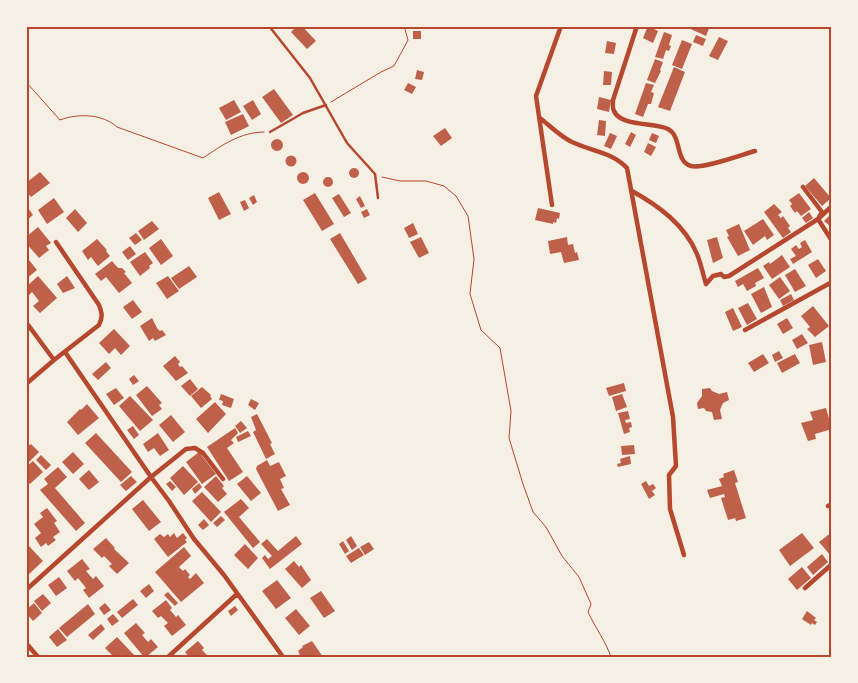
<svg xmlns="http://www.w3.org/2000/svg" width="858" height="683" font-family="Figtree,sans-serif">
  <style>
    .building { fill: #bf614a }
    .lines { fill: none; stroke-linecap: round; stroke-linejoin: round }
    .path { stroke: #b5482f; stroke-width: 1 }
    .service { stroke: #b5482f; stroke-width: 2.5 }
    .minor { stroke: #b5482f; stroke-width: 4.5 }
    .neatline { fill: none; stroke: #b5482f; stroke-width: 2 }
  </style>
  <rect width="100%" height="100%" fill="#f6efe4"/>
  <path class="building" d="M297,26H302L316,41L307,49L291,32Z
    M648,26L658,31L653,43L643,38Z
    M684,26H710L706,36Z
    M413,31H421V39H413Z
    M664,32L672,35L669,45L671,46L669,51L666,50L663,59L655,57Z
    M696,35L706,39L703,46L693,42Z
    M719,37L728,41L718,60L709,56Z
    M682,40L692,44L682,69L672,65Z
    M607,41L616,43L614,54L605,53Z
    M655,59L663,62L660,70L661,71L655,83L647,80Z
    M674,67L685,72L670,111L658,107Z
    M417,70L424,72L422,80L415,79Z
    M604,71L612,72L611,85H603Z
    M408,83L416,87L412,94L404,90Z
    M646,83L654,85L651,92L654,93L651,104H648L643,117L635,114Z
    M274,89L293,115L281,123L262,97Z
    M599,97L611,100L609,112L597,109Z
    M234,100L241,112L226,120L219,108Z
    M253,100L261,114L252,120L243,106Z
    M243,114L249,126L231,135L225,122Z
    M599,120L606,121L605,136L597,135Z
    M445,128L452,138L441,146L433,136Z
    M631,132L636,135L630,147L625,144Z
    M610,133L617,136L611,149L604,146Z
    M652,133L659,136L656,143L649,140Z
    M271 145a6 6 0 1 1 12 0a6 6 0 1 1-12 0Z
    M648,143L656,147L651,156L644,152Z
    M285.5 161a5.5 5.5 0 1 1 11 0a5.5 5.5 0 1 1-11 0Z
    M349 173a5 5 0 1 1 10 0a5 5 0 1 1-10 0Z
    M297 178a6 6 0 1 1 12 0a6 6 0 1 1-12 0Z
    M40,172L50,183L31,197L26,191V183Z
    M323 182a5 5 0 1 1 10 0a5 5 0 1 1-10 0Z
    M814,178L831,198L822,206L805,186Z
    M219,192L231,214L219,220L208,198Z
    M315,193L334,224L322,231L303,200Z
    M799,193L811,209L801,216L797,211L795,213L790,206L792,204L789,200Z
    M339,194L351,213L344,217L332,198Z
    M254,195L257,202L253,205L249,198Z
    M360,196L365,206L361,208L356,199Z
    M54,198L64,212L47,224L38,210Z
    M245,200L249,208L244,211L240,202Z
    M774,204L782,212L778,215L781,218L783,216L790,226L788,228L791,232L783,238L764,212Z
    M26,205L33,215L26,221Z
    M538,208L560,213L559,219L557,218L556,223L553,222V224L535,220Z
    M75,209L87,223L78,232L66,218Z
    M367,209L370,215L364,218L361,212Z
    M809,212L813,218L806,223L802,218Z
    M832,213V228L824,221Z
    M763,219L774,235L767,240L765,236L753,245L744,231Z
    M152,221L159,229L144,240L138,231Z
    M413,223L418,234L409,238L404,228Z
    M739,224L750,250L738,256L727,237L729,236L726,230Z
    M38,227L51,243L46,246L49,250L39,258L26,243V237Z
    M136,233L142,240L135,245L129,238Z
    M340,233L367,279L358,284L330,239Z
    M421,237L429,253L419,258L410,242Z
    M567,237L568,245L573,244L575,253L577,252L579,260L564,263L561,252L550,254L548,241Z
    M717,237L723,258L713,263L707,240Z
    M97,239L107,250L106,251L110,256L98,266L91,257L88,260L82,251Z
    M161,239L173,256L161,265L149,248Z
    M805,240L812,252L793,264L790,259L796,256L791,249L796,245L799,249L802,247L800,243Z
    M130,246L136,254L128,260L122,252Z
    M145,252L153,263L149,266L150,268L140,276L130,262Z
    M782,255L790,267L772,279L763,266L769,262L770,264Z
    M818,259L826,271L816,278L808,265Z
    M29,260L37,270L26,279V262Z
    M112,261L118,268H122L126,272L124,273L132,283L119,293L106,277L101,281L95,274Z
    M189,266L197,277L179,289L171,278Z
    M758,268L764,278L755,283L756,286L747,291L743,284L738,287L735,281Z
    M795,269L806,286L795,292L785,275Z
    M38,276L57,298L40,313L33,306L39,301L32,292L26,298V287Z
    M67,276L75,288L63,293L57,284Z
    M168,276L179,291L167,299L156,283Z
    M780,277L790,291L779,299L769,285Z
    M764,287L772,307L761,313L751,294Z
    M791,294L794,300L783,306L780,300Z
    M133,300L142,312L132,319L123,307Z
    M748,303L757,319L747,325L738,308Z
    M813,306L829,326L815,337L807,329L810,327L801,316Z
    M733,308L742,327L733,331L725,312Z
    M152,318L157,328L160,331L162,330L166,335L155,341L153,338L149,341L140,326Z
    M787,318L793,328L783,334L777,324Z
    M114,329L130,346L121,355L115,348L109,354L99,343Z
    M802,334L808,343L797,349L792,340Z
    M822,342L826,362L813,365L809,345Z
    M779,351L783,358L775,362L772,355Z
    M763,354L769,363L754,372L748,363Z
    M795,354L800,363L782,373L777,363Z
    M175,356L180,362L178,364L180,367L182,366L188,373L176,381L163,366Z
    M106,362L111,368L98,380L92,374Z
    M134,375L139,381L133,385L129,379Z
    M190,379L198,389L190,396L181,386Z
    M624,383L626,391L609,396L606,388Z
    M147,386L162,403L159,405L162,409L152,416L136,395Z
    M202,387L211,395L210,396L212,399L201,408L191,396Z
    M116,388L124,398L114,405L106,394Z
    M710,388L712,391L719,394L727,392L729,400L723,403L720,410L722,419L714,420L712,412L706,411L704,408L698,409L697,403L702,396V389Z
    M221,394L234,399L231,408L222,405L223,401L219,400Z
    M622,394L627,407L616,411L612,397Z
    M130,396L153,420L140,431L119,406Z
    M251,399L259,403L255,410L248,405Z
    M215,402L226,414L208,433L196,419Z
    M87,404L99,418L78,435L67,422L80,409L81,410Z
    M826,408L832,429L815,434L816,439L808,441L801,423L813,420L810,412Z
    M628,411L630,419L625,420L626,423L631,422L632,427L629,428L630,432L624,434L618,413Z
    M257,414L272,443L270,444L275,454L266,459L253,432L256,430L251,417Z
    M171,415L185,432L173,442L159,425Z
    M241,421L247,428L240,433L235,426Z
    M133,426L139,435L134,439L127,430Z
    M235,428L238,433L231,440L234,443L227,448L243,472L229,481L207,447Z
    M248,431L251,436L238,442L236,437Z
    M96,433L132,472L121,482L85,443Z
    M158,433L169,450L160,456L154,448L148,452L143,444Z
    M26,444L28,446L31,444L39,452L26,465Z
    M634,445L635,454L622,455L621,446Z
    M73,452L84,464L73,474L62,462Z
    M199,452L216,474L202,484L186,462Z
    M41,455L51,465L46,470L36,460Z
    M630,456L631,464L618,467L617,464L621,463L620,459Z
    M267,460L270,466L279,462L286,476L280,479L284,488L281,489L290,505L278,511L256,469L257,466Z
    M33,461L43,472L30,484L26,480V467Z
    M183,466L198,482L184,495L170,478Z
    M58,467L67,477L55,488L85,523L76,531L40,490L48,484L44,479Z
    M89,470L99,482L89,490L79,479Z
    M734,470L738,482L735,483L746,518L736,521L735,518L728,520L721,498L725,497L724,494L710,498L707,490L722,486L719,479L724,477L723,474Z
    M131,476L137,482L126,491L120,485Z
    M216,476L224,486L222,488L227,494L218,502L204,487Z
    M247,476L261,493L251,501L237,484Z
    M170,481L176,487L172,491L166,484Z
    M646,481L649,486L653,484L656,488L652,491L655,495L649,499L641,484Z
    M199,483L202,487L195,494L192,489Z
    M202,492L221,512L211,522L192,501Z
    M241,499L249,508L239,517L260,542L253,548L224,512Z
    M143,500L161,522L149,531L132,509Z
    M47,508L57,521L54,523L60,532L53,537L56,540L48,546L46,543L41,547L35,538L41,533L34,524L43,517L40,513Z
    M221,516L225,520L217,527L213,523Z
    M204,519L209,525L203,530L198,525Z
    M832,532V555L831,556L819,542Z
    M174,533L177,538L183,533L187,538L185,540L187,542L168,557L154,539L160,534L164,537L168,534L170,537Z
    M802,533L814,548L790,566L779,550Z
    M296,536L302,544L270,569L262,558L265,555L268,559L272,556L261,544L267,539L278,551Z
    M351,536L357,546L352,550L346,540Z
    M106,538L115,548L114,549L129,563L117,574L109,566L112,564L104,556L102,558L93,549Z
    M343,541L349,551L345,554L339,544Z
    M369,542L374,549L365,555L360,547Z
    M245,544L258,558L248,569L234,555Z
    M28,545L43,561L27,576L26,547Z
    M184,547L191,556L179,567L183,571L185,569L190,575L188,577L190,579L196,573L204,583L181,602L155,572Z
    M359,548L364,555L351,563L346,556Z
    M822,554L828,562L813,575L807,567Z
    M82,559L90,569L86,571L93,579L96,576L104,586L89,598L83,590L86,588L78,578L75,581L67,571Z
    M294,561L299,567L301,565L311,580L302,588L285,569Z
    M802,567L811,578L797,590L788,579Z
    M59,577L67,588L56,596L48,585Z
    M277,580L291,598L276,609L262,591Z
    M149,584L154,591L146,598L140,591Z
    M321,591L335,611L324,618L310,598Z
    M168,592L178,603L175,606L164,595Z
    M43,594L51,603L42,611L34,601Z
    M133,599L138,605L122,618L117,612Z
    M166,600L172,608L170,610L176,617L178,615L186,625L172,636L164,626L168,623L161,616L158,618L152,611Z
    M34,603L42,613L33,621L26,613V610Z
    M105,603L111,610L104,615L99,608Z
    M88,604L95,614L67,637L59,628Z
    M235,606L238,610L231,616L228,611Z
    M296,609L310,626L299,635L285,618Z
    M807,611L816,618L814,620L817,622L815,625L812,623L811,625L802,619Z
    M113,614L119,621L112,626L107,619Z
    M136,623L145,633L142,635L148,642L151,639L158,647L146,657H144L124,633Z
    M101,624L105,629L93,640L88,635Z
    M58,629L67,640L57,647L49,637Z
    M117,637L136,657H114L105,648Z
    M198,641L204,648L202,650L209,657H189L185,652Z
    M312,641L323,657H301L298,651L303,647L302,646Z"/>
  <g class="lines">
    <path class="path" d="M26,82L60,120C78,113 103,114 117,127L203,158C222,145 241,132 264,132
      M331,102L381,72L394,66L408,40L404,26
      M382,177L400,181H426L444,186L456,196L468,216L474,259L470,294L481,330L500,348L511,411L509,438L523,484L533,512L546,527L562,556L579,577L591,604L588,612C595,627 606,642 611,657
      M831,657L832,656"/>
    <path class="service" d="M269,26L310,78L347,143L375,174L378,198
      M270,132L303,113L326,105"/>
    <path class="minor" d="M637,26L613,100C613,104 612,108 614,111C621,127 655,122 668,129C682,136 675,162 691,166C703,169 741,155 755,151
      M540,118C550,126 561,137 572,142C591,151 612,152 627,168L673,417L676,466L669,475L670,509L684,555
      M803,187L822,212L818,219L832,241
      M632,191C659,206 685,225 697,254C701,264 703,274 706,284
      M552,205L536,96L561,26
      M706,284L713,276L721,274L724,277L729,276L818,219L832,206
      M26,322L54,360
      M745,330L832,282
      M65,352L151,477L169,501L194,539L224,575L283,657
      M26,384L54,360L99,325C103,317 102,313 99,305L56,242
      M828,506L832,504
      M805,588L832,564
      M26,590L151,477L186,449L195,448L203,453L223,479
      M26,643L38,657
      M168,657L237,594"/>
  </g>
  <rect width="858" height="683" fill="none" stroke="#f6efe4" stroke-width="55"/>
  <rect x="28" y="28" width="802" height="628" class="neatline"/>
</svg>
